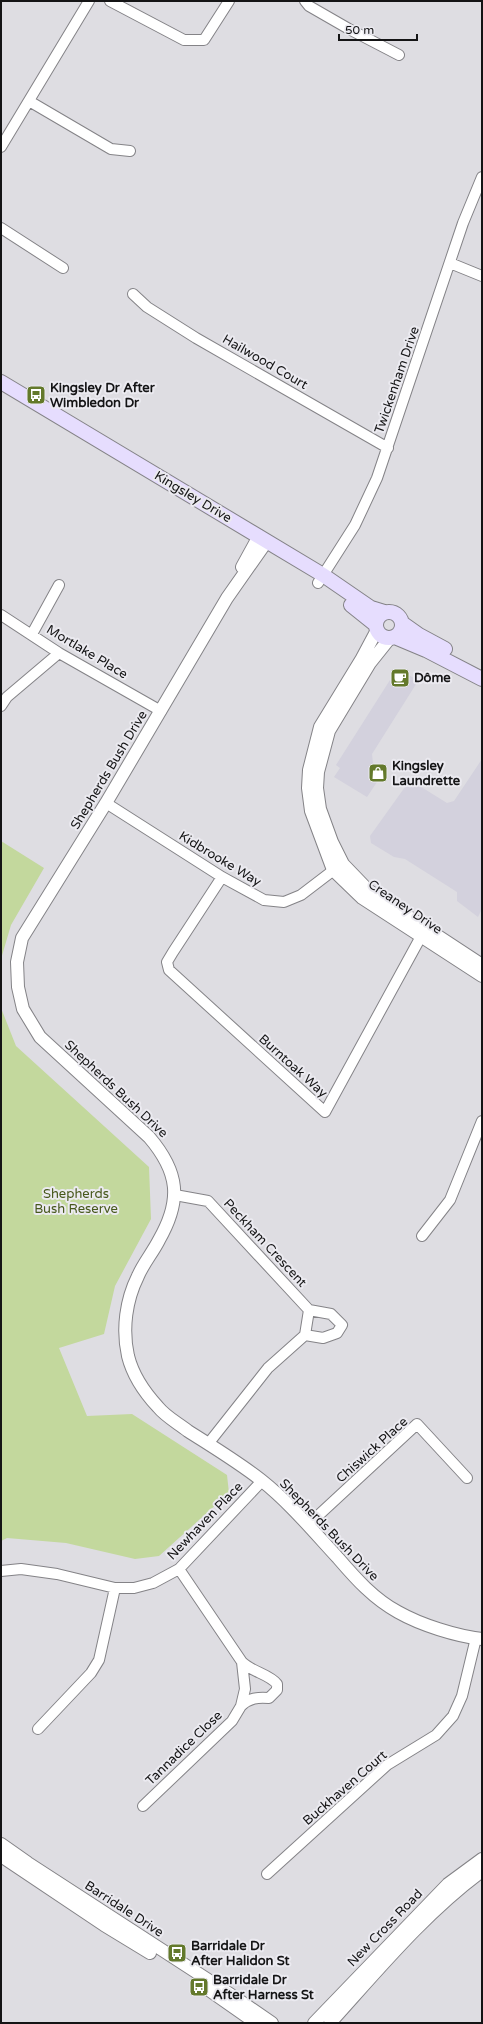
<svg xmlns="http://www.w3.org/2000/svg" width="483" height="2024" font-family="'Varela Round',sans-serif">
  <style>
    .built { fill: #d3d1dd }
    .green { fill: #c3d89d }
    .lines { fill: none; stroke-linecap: round; stroke-linejoin: round }
    .minor-casing { stroke: #848387; stroke-width: 12 }
    .tertiary-casing { stroke: #848387; stroke-width: 14 }
    .secondary-casing { stroke: #848387; stroke-width: 16 }
    .minor { stroke: #fff; stroke-width: 10 }
    .tertiary { stroke: #fff; stroke-width: 12 }
    .secondary { stroke: #e6ddfe; stroke-width: 14 }
    .labels { text-anchor: middle; dominant-baseline: central; stroke-width: 4; stroke-linejoin: round; paint-order: stroke }
    .street-label { font-size: 13px; fill: #141415; stroke: #ebeaf0 }
    .poi-label { font-size: 13px; font-weight: bold; fill: #141415; stroke: #ebeaf0; text-anchor: start }
    .park-label { font-size: 13px; fill: #47581c; stroke: #ebeaf0 }
  </style>
  <rect width="100%" height="100%" fill="#dedde2"/>
  <path class="built" d="M400,669L418,681L372,754L373,763L385,770L367,797L334,777L340,768L336,765L390,680L393,681Z
    M482,759V909L478,917L457,901V892L405,859L394,857L371,843L370,836L410,780L447,803L454,801Z"/>
  <path class="green" d="M1,841L44,868L11,925L1,959Z
    M1,1008L16,1046L149,1167L151,1219L115,1286L104,1334L59,1348L87,1416L132,1414L227,1475L229,1493L159,1556L135,1559L66,1543L7,1538L1,1541Z"/>
  <g class="lines">
    <defs>
      <path id="minor" d="M110,1L184,40H204L229,1
        M305,1L309,6L349,29L399,55
        M29,101L111,149L130,151
        M1,147L89,1
        M1,228L63,268
        M450,263L482,276
        M133,294L147,307L196,338L388,448
        M318,583L355,525L377,478L463,223L482,177
        M1,615L59,653L161,711
        M32,634L59,585
        M1,706L7,697L59,653
        M106,803L222,877L264,900L284,902L301,895L339,866
        M222,877L173,952L167,962L169,970L325,1112L424,931
        M175,1195L208,1201L309,1310L305,1335L268,1368L208,1444
        M422,1236L450,1200L482,1121
        M305,1335L323,1338L337,1333L342,1325L331,1314L309,1310
        M308,1525L417,1424L467,1478
        M1,1571L21,1569L57,1574L115,1588H134L153,1583L179,1569L262,1481
        M241,1706C249,1698 258,1697 269,1698L277,1690V1684C269,1674 252,1672 242,1662
        M38,1729L91,1673L99,1660L115,1588
        M143,1806L232,1721L241,1706L245,1689L242,1662L179,1569
        M267,1874L387,1765L436,1735L453,1716L462,1696L476,1638"/>
      <path id="tertiary" d="M267,541L227,598L106,803L22,938L17,962L18,987L23,1009L40,1037L149,1137C179,1172 182,1200 159,1240C153,1252 143,1264 138,1276C126,1300 122,1329 128,1356C133,1376 144,1392 158,1407C166,1417 178,1423 188,1431C213,1447 238,1462 261,1480C290,1503 313,1531 338,1558C356,1579 374,1599 398,1612C421,1625 456,1636 482,1639
        M242,567L259,536
        M377,630L361,660L320,727L309,770L308,788L311,811L333,870L362,898L482,976
        M390,638L370,663L329,731L318,772L317,788L320,809L332,842L343,864L368,890L482,965
        M1,1844L28,1863L233,1996L272,2023
        M1,1856L104,1925L150,1953
        M209,1990L256,2023
        M314,2023L448,1884L482,1859
        M330,2023C378,1970 425,1913 482,1871"/>
      <path id="secondary" d="M1,382L323,575L371,608L384,612
        M351,605L376,625
        M376 625a13 13 0 1 1 26 0a13 13 0 1 1-26 0Z
        M402,623L419,635L445,649
        M395,637L426,650L482,679"/>
    </defs>
    <use href="#minor" class="minor-casing"/>
    <use href="#tertiary" class="tertiary-casing"/>
    <use href="#secondary" class="secondary-casing"/>
    <use href="#minor" class="minor"/>
    <use href="#tertiary" class="tertiary"/>
    <use href="#secondary" class="secondary"/>
  </g>
  <defs>
    <symbol id="bus-square" viewBox="-11 -11 22 22"><rect x="-9" y="-9" width="18" height="18" rx="4" fill="#63792b" stroke="#ebeaf0"/><path d="M-5-6H5V4H4V6H2V4H-2V6H-4V4H-5ZM-3.5-4V0h7V-4ZM-3.5 1.2v1.5H-2V1.2ZM2 1.2v1.5H3.5V1.2Z" fill="#fff"/></symbol>
    <symbol id="cafe-square" viewBox="-11 -11 22 22"><rect x="-9" y="-9" width="18" height="18" rx="4" fill="#63792b" stroke="#ebeaf0"/><path d="M-5.5-4.5H6V0H3Q3 3.5 0 3.5H-2.5Q-5.5 3.5-5.5 0ZM3-3.2v2h1.7v-2ZM-6 4.5H4V6H-6Z" fill="#fff"/></symbol>
    <symbol id="shop-square" viewBox="-11 -11 22 22"><rect x="-9" y="-9" width="18" height="18" rx="4" fill="#63792b" stroke="#ebeaf0"/><path d="M-5-2.5h2.3a2.7 3.5 0 0 1 5.4 0H5L5.5 6h-11ZM-1.5-2.5h3a1.5 2.3 0 0 0-3 0Z" fill="#fff"/></symbol>
  </defs>
  <g fill-rule="evenodd">
    <use href="#bus-square" x="25" y="384" width="22" height="22"/>
    <use href="#cafe-square" x="389" y="667" width="22" height="22"/>
    <use href="#shop-square" x="367" y="762" width="22" height="22"/>
    <use href="#bus-square" x="166" y="1942" width="22" height="22"/>
    <use href="#bus-square" x="188" y="1976" width="22" height="22"/>
  </g>
  <g class="labels">
    <g class="street-label">
      <text transform="translate(265 362) rotate(30)">Hailwood Court</text>
      <text transform="translate(397 380) rotate(-71)">Twickenham Drive</text>
      <text transform="translate(193 497) rotate(31)">Kingsley Drive</text>
      <text transform="translate(87 652) rotate(31)">Mortlake Place</text>
      <text transform="translate(109 770) rotate(-59)">Shepherds Bush Drive</text>
      <text transform="translate(220 859) rotate(31)">Kidbrooke Way</text>
      <text transform="translate(405 907) rotate(34)">Creaney Drive</text>
      <text transform="translate(293 1066) rotate(42)">Burntoak Way</text>
      <text transform="translate(116 1089) rotate(43)">Shepherds Bush Drive</text>
      <text transform="translate(265 1243) rotate(47)">Peckham Crescent</text>
      <text transform="translate(372 1450) rotate(-42)">Chiswick Place</text>
      <text transform="translate(205 1521) rotate(-46)">Newhaven Place</text>
      <text transform="translate(329 1530) rotate(46)">Shepherds Bush Drive</text>
      <text transform="translate(184 1748) rotate(-44)">Tannadice Close</text>
      <text transform="translate(345 1788) rotate(-41)">Buckhaven Court</text>
      <text transform="translate(124 1909) rotate(33)">Barridale Drive</text>
      <text transform="translate(385 1928) rotate(-46)">New Cross Road</text>
    </g>
    <g class="poi-label">
      <text x="50" y="388">Kingsley Dr After<tspan x="50" dy="15">Wimbledon Dr</tspan></text>
      <text x="414" y="678">Dôme</text>
      <text x="392" y="766">Kingsley<tspan x="392" dy="15">Laundrette</tspan></text>
      <text x="191" y="1946">Barridale Dr<tspan x="191" dy="15">After Halidon St</tspan></text>
      <text x="213" y="1980">Barridale Dr<tspan x="213" dy="15">After Harness St</tspan></text>
    </g>
    <g class="park-label">
      <text x="76" y="1194">Shepherds<tspan x="76" dy="15">Bush Reserve</tspan></text>
    </g>
  </g>
  <rect width="483" height="2024" fill="none" stroke="#141415" stroke-width="4"/>
  <path d="M339 34v6h78v-6" fill="none" stroke="#141415" stroke-width="2"/>
  <text x="345" y="34" font-size="12" fill="#141415" stroke="#ebeaf0" stroke-width="3" paint-order="stroke">50 m</text>
</svg>
